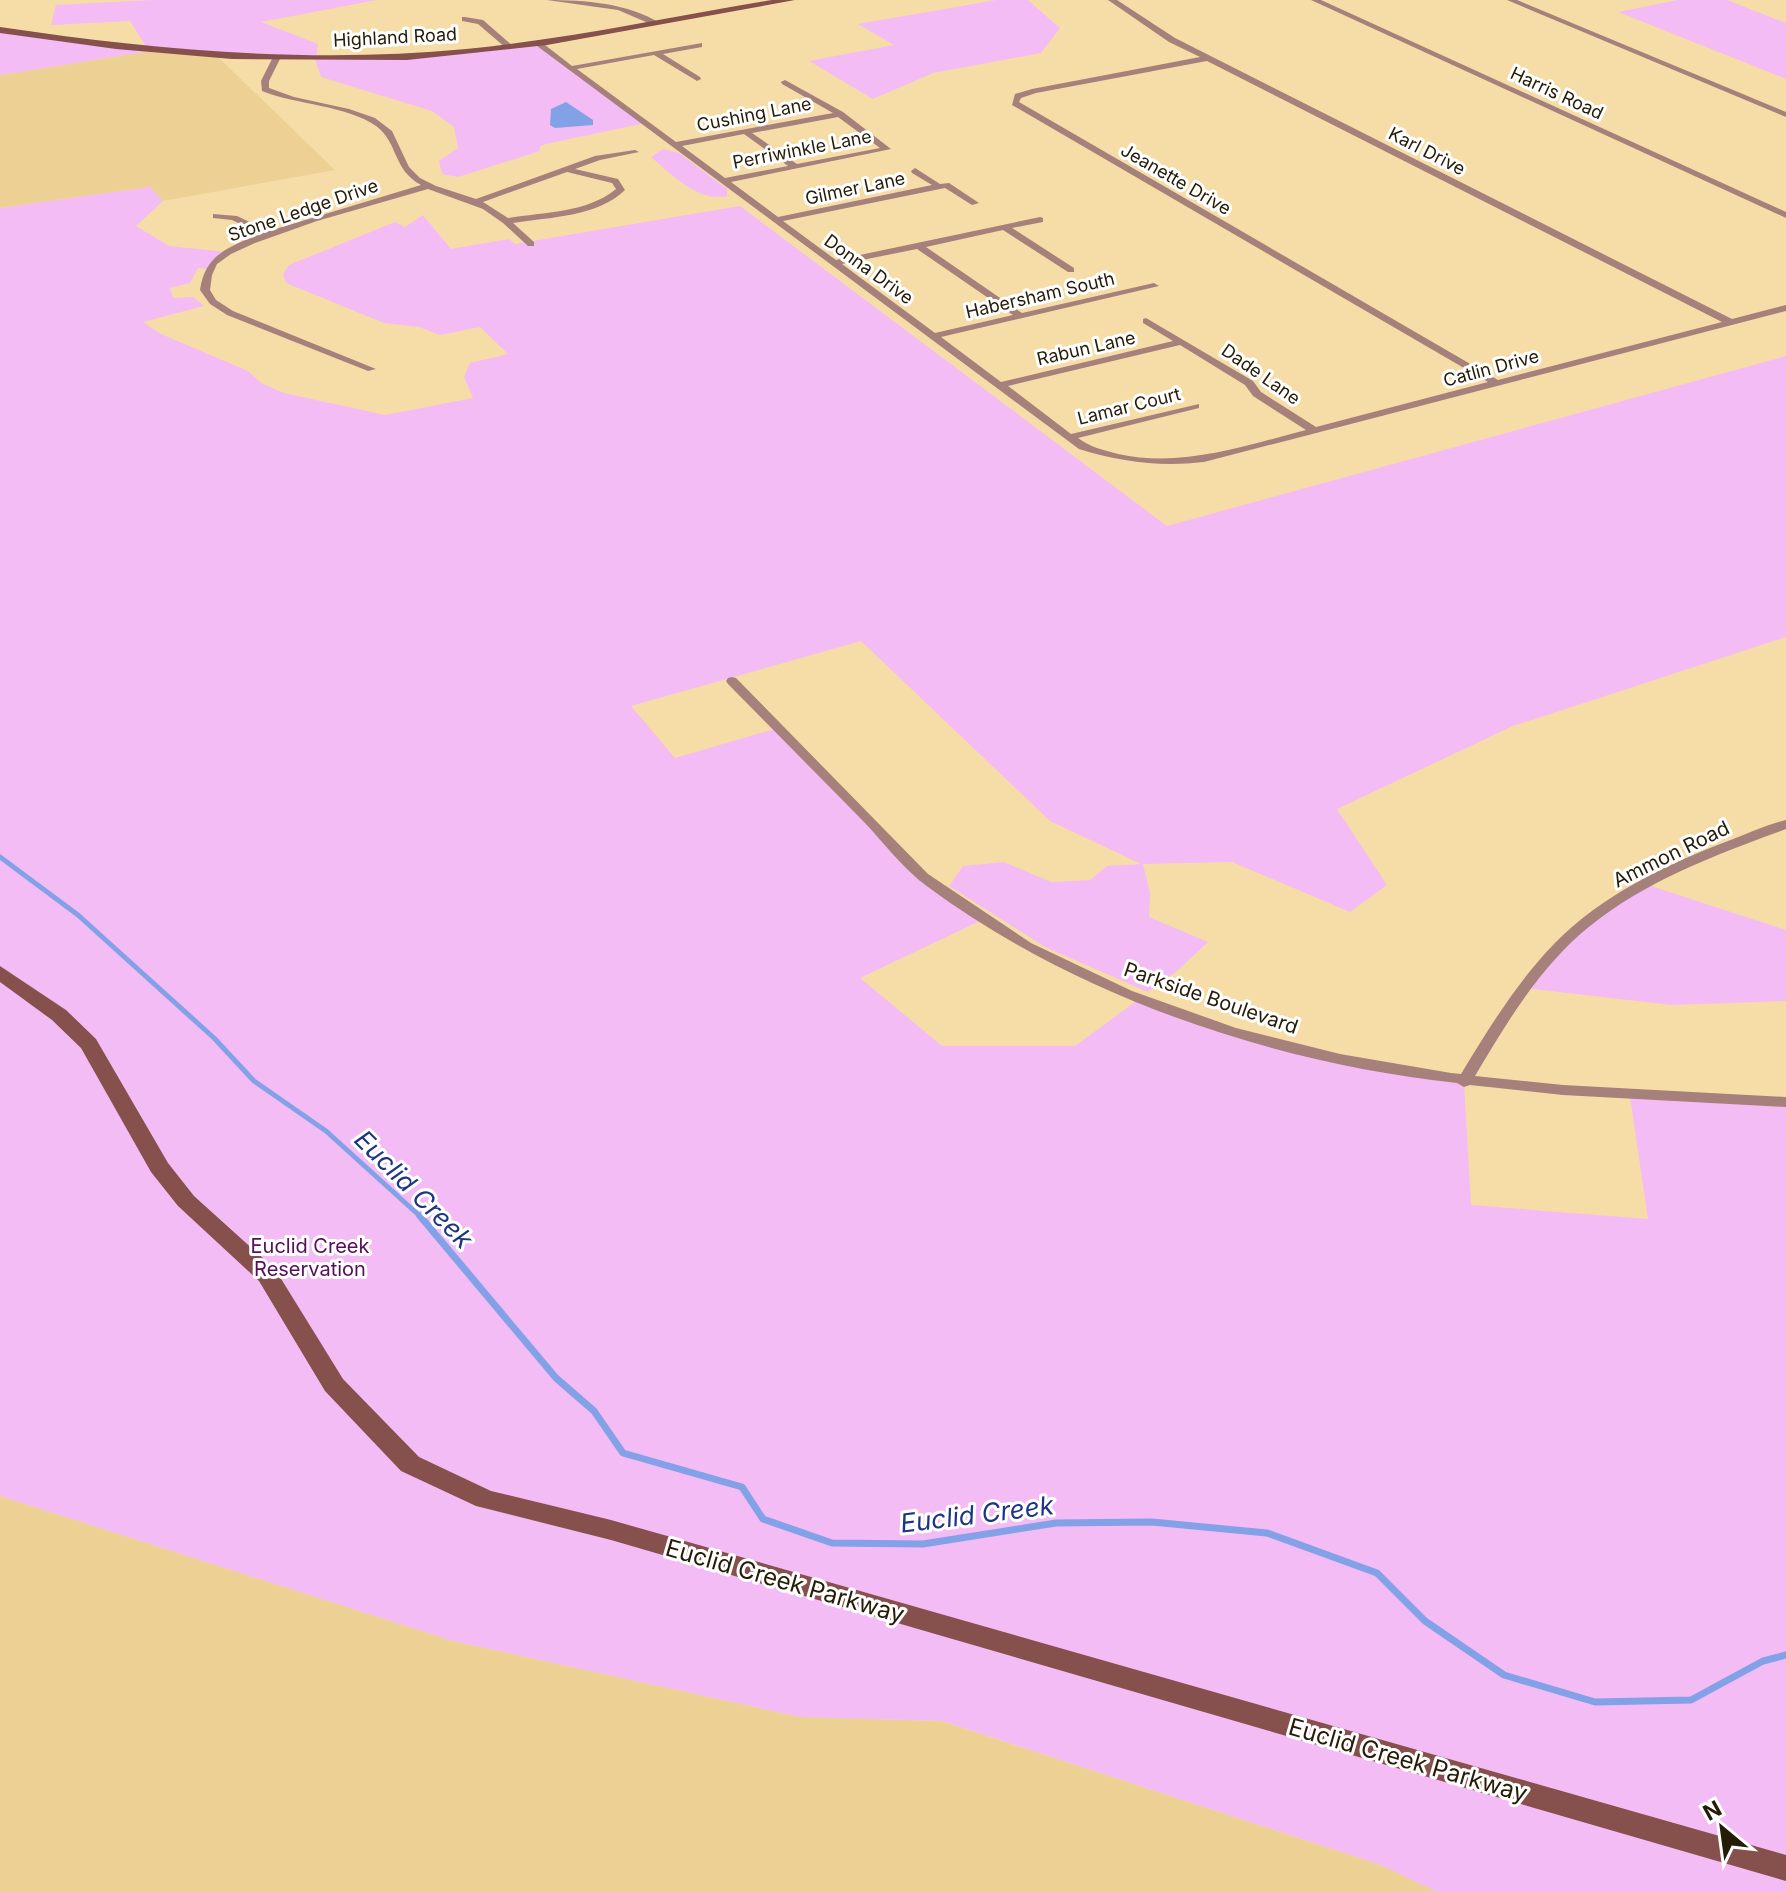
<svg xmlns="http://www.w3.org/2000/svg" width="1786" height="1892" font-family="Inter,sans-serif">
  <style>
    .built { fill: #edd093 }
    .green { fill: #f4bcf4 }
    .water { fill: #83a1e6 }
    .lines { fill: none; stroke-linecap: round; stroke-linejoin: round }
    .stream-far1 { stroke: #83a1e6; stroke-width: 5 }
    .stream { stroke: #83a1e6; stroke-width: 7 }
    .street { fill: #a6807b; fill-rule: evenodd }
    .secondary { fill: #86514c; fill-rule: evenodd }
    .labels { text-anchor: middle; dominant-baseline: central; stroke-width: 6; stroke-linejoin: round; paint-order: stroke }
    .far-street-label { font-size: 18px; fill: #251c07; stroke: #fff }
    .street-label { font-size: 20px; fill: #251c07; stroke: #fff }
    .park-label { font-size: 20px; fill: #560e59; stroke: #fff }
    .near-street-label { font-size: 24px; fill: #251c07; stroke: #fff }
    .near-water-label { font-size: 26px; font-style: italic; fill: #1c3584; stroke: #fff }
  </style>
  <rect width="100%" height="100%" fill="#f6dda7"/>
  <path class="built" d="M150,51L217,56L335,170L163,201L150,187L0,208V75Z
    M0,1496L453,1641L800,1717L941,1721L1381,1865L1437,1892H0Z"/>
  <path class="green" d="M152,0H377L261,22L318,44L316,58H382L537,43L645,123L546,144L540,146V151L458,177L442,174L439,161L458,148L454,127L432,111L321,77L315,59L150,51L0,75V30L149,51L130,21L51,25L56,5Z
    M996,0H1028L1060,28L1041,53L933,73L873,99L809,61L894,45L858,24Z
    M1678,0H1727L1786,23V79L1618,12Z
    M663,149L679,153L727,189V196C699,203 671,174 651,157Z
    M150,187L163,201L136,226L169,246L227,252L210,269L198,268L190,283L170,288L173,298L193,297L204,306L143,322L161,334L248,371L261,383L284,393L385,415L473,398L464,377L470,363L508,354L480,327L440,335L419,327L384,323L286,283L283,274L289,265L395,222L405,227L423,215L451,249L509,239L515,244L740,206L1167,526L1786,356V637L1513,726L1337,809L1387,885L1350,912L1232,862L1143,864L1150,893L1149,917L1208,942L1176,972L1148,992L1045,947L949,886L963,866L1004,862L1051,882L1090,880L1107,866L1141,864L1050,821L861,641L631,706L675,758L778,728L929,882L984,919L860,978L942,1046H1075L1139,999L1336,1059L1464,1082L1471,1205L1648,1219L1630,1097L1786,1102V1892H1437L1381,1865L942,1721L800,1717L453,1641L0,1496V208Z
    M1645,884L1786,930V1001L1672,1005L1524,988L1562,944Z"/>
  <path class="water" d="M566,102L593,120V125L555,128L550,125L551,109Z"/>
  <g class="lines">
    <path class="stream-far1" d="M0,857L78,915L214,1038L254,1081L326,1131L422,1218"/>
    <path class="stream" d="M420,1216L556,1378L594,1411L623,1453L742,1487L763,1519L832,1543L923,1544L1056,1523L1152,1522L1267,1533L1377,1573L1425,1621L1504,1675L1595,1702L1691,1700L1763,1661L1786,1655"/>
    <path class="street" d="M547,0C585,0 627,3 660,23L653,25L618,10Z
      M1108,0H1117L1175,38L1732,319L1786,305V311L1204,462C1160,467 1121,462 1079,449L533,43L540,41L572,66L702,43V47L663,54L700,77L701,79L697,81L654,55L577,69L676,142L833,113L782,84L781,82L785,80L843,112L891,149L731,182L778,217L932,185L912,173L911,171L915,168L940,184L949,183L979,203L972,205L945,188L783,221L836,260L1040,217L1043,218V222L1012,228L1074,268V272H1068L1003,230L926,247L1022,313L1154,283L1159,286L941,337L1001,382L1173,341L1143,323V319L1146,318L1253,381L1261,392L1316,427L1488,382L1012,105L1015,94L1032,89L1200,57L1169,42ZM1207,61L1722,322L1498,380L1019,102L1021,98L1036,93ZM838,117L880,148L797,164L752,133ZM744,134L788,166L725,178L682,146ZM917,249L1013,315L935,333L842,264ZM1180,345L1245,385L1253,396L1306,430C1244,446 1182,468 1118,454C1103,450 1090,447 1078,438L1199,408V404L1071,434L1008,386Z
      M1311,0H1321L1786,212V218Z
      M1507,0H1517L1786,112V117Z
      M465,17L483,20L513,46L506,48L478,24L462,21V17Z
      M273,57L280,59L269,81V88L294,97L349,109L375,118L392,131L409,167L420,178L436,186L476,199L595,156L635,150L639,152L600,160L575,169L618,179L625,190C597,217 550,217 513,223L534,242V246H528L503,223L483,209L428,189L317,221L255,243L231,254L217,264L212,275L210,290L216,300L233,311L376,369L368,371L227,315L210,304L200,290C205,254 230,246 261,234L232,220L213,218V214L237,216L269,231L421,185C392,169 399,143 376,126C346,105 297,105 262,91L261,81ZM567,172L612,183L616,189C587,213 544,212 508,218L483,202Z
      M732,677L736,678L928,874L1031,943L1132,991L1236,1028L1340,1054L1451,1073L1461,1074C1489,1028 1517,982 1554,944C1602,895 1665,865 1728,841C1747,834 1766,825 1786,820V829C1718,854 1647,880 1590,926C1541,965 1507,1022 1475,1076L1563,1085L1786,1097V1107L1563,1095L1470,1085L1464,1087L1457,1083C1273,1063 1077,997 928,887C903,869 885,844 864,822C819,776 773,730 728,684L726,681L728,678Z"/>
    <path class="secondary" d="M772,0H795L547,45L407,60L232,59L116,49L0,33V27C154,50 310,64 466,49C569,39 670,17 772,0Z
      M0,966L66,1010L96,1039L168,1163L194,1196L275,1269L343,1379L419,1457L491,1491L611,1520L1786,1855V1881L611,1540L476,1506L401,1471L325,1391L259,1281L178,1206L151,1172L81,1048L52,1020L0,982Z"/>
  </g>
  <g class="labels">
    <g class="far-street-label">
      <text transform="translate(395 37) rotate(-3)">Highland Road</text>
      <text transform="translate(1557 93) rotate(25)">Harris Road</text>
      <text transform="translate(754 114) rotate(-11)">Cushing Lane</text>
      <text transform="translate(802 149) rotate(-11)">Perriwinkle Lane</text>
      <text transform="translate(1427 151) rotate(27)">Karl Drive</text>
      <text transform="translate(1176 179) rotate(30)">Jeanette Drive</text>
      <text transform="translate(855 188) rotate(-12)">Gilmer Lane</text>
      <text transform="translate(303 210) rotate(-19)">Stone Ledge Drive</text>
      <text transform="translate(869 269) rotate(36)">Donna Drive</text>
      <text transform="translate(1040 295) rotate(-13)">Habersham South</text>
      <text transform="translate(1086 348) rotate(-13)">Rabun Lane</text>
      <text transform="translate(1491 368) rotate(-15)">Catlin Drive</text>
      <text transform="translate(1261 374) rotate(35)">Dade Lane</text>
      <text transform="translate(1129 406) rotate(-14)">Lamar Court</text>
    </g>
    <g class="street-label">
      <text transform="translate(1671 854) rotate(-26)">Ammon Road</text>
      <text transform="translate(1211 998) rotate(19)">Parkside Boulevard</text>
    </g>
    <g class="park-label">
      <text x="310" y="1246">Euclid Creek<tspan x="310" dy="23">Reservation</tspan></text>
    </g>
    <g class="near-street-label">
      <text transform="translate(785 1581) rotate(16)">Euclid Creek Parkway</text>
      <text transform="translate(1408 1760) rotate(16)">Euclid Creek Parkway</text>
    </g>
    <g class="near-water-label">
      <text transform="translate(414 1189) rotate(45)">Euclid Creek</text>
      <text transform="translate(977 1514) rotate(-7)">Euclid Creek</text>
    </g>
  </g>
  <g transform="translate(1722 1828) rotate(331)" stroke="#ffffff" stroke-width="6" paint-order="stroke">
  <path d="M0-6L14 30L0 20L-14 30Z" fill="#251c07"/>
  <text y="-12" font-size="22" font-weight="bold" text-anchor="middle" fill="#251c07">N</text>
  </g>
</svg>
